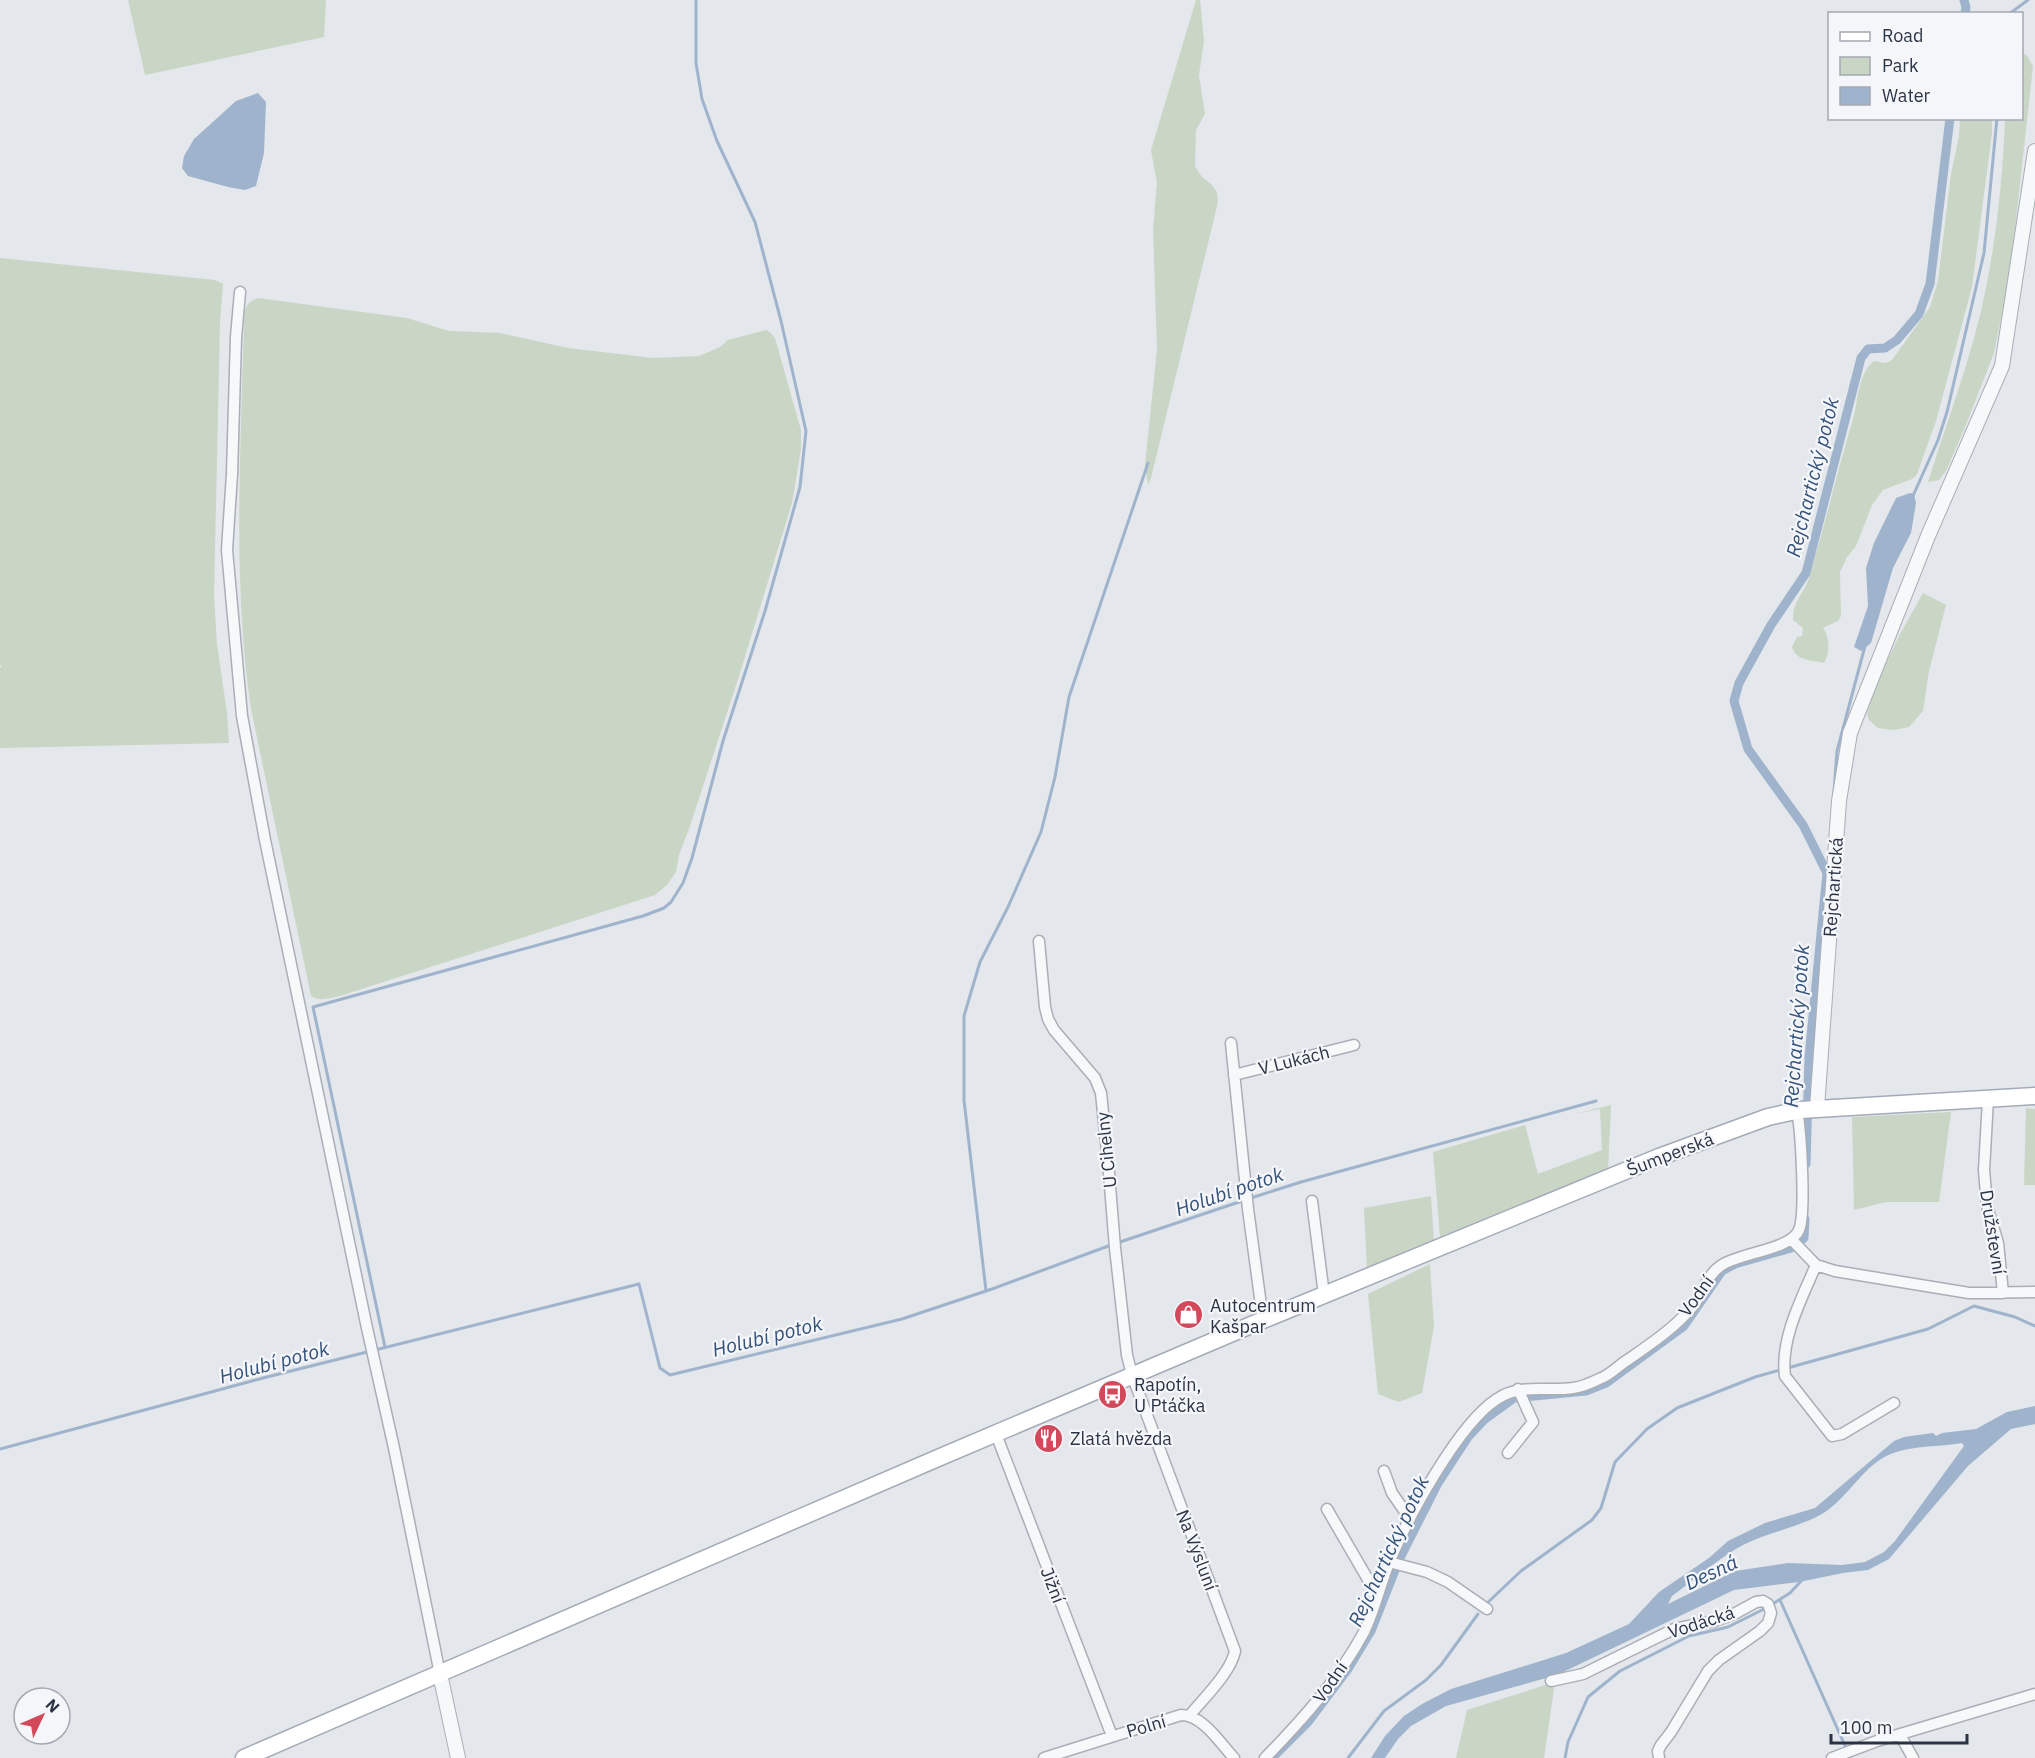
<svg xmlns="http://www.w3.org/2000/svg" width="2035" height="1758" font-family="'IBM Plex Sans',sans-serif">
  <style>
    .green { fill: #c9d6c5 }
    .water { fill: #9fb4cc; fill-rule: evenodd }
    .lines { fill: none; stroke-linecap: round; stroke-linejoin: round }
    .stream { stroke: #9fb4cc; stroke-width: 3 }
    .canal { stroke: #9fb4cc; stroke-width: 9 }
    .minor-casing { stroke: #a9aeb7; stroke-width: 13 }
    .tertiary-casing { stroke: #a9aeb7; stroke-width: 16 }
    .primary-casing { stroke: #a3abb8; stroke-width: 19 }
    .minor { stroke: #f7f8fa; stroke-width: 10 }
    .tertiary { stroke: #f7f8fa; stroke-width: 14 }
    .primary { stroke: #fff; stroke-width: 16 }
    .labels { text-anchor: middle; dominant-baseline: central; stroke-width: 4.5; stroke-linejoin: round; paint-order: stroke }
    .street-label { font-size: 18px; fill: #2b3445; stroke: #f4f6f9 }
    .poi-label { font-size: 18px; fill: #2b3445; stroke: #f4f6f9; text-anchor: start }
    .water-label { font-size: 20px; font-style: italic; fill: #34527a; stroke: #f4f6f9 }
  </style>
  <rect width="100%" height="100%" fill="#e4e7ec"/>
  <path class="green" d="M128,0H326L324,37L145,75Z
    M1196,0H1200L1204,40L1199,75L1205,114L1196,130L1195,166L1202,177L1211,184L1217,192L1218,202L1151,478L1148,485L1145,465L1157,349L1153,229L1157,183L1151,150Z
    M2022,52L2027,56L2033,66L2010,275L1994,353L1966,425L1946,471L1939,480L1928,482C1948,418 1973,354 1986,288C1997,233 2003,174 2005,119L2022,118Z
    M1960,119H1992V133L1972,287L1936,421L1917,474L1912,479L1883,490L1872,505L1856,546L1847,557L1840,572L1841,616L1838,621L1823,628C1830,637 1830,653 1824,663C1811,660 1796,661 1792,647L1797,637L1802,636L1803,628L1793,620C1792,603 1804,593 1809,578C1825,525 1837,472 1853,419C1859,399 1857,375 1874,361L1886,363L1892,360L1930,307L1938,281L1951,174L1959,136Z
    M0,258L215,280L223,284L220,322L214,597L217,644L227,713L229,743L0,748V668L2,666L0,665Z
    M258,298L407,318L449,331L500,333L568,348L653,358L699,356L720,347L728,340L766,330L770,332L775,338L801,430V449L792,503L740,673L689,829L679,855L676,872L667,885L655,895L340,996C330,998 319,1002 311,996L251,709C232,580 241,449 244,319C245,308 246,302 258,298Z
    M1923,593L1946,605L1929,671L1923,711L1909,727L1894,730L1878,728L1869,720L1867,713L1874,689L1899,636Z
    M1611,1105L1608,1171L1442,1238L1440,1237L1433,1152L1525,1125L1538,1174L1602,1150L1600,1109L1574,1114Z
    M2026,1108L2035,1109V1185H2024Z
    M1951,1112L1939,1202H1886L1854,1210L1852,1117Z
    M1431,1196L1434,1242L1367,1269L1364,1208Z
    M1430,1264L1434,1327L1422,1393L1399,1402L1378,1394L1368,1294Z
    M1555,1682L1544,1758H1456L1467,1710Z"/>
  <path class="water" d="M258,93L266,102L264,153L256,186L245,190L228,187L188,176L182,168L184,156L194,139L236,101Z
    M1910,493L1914,494L1916,503L1911,533L1893,568L1871,643L1861,651L1854,647L1868,606L1866,568L1874,543L1896,498Z
    M2035,1406V1424L2011,1429L1968,1466L1889,1559L1868,1570L1843,1573L1799,1582L1734,1590L1557,1675L1446,1706L1411,1726L1398,1739L1385,1758H1371L1385,1736L1404,1716L1422,1704L1451,1689L1566,1653L1629,1624L1659,1592L1709,1558L1728,1541L1765,1523L1815,1508L1894,1441L1904,1437L1933,1433L1936,1436L1942,1433L1976,1429L2007,1412ZM1962,1443L1964,1446L1895,1541L1884,1552L1865,1562L1842,1565L1788,1563L1735,1571L1668,1604L1672,1596C1694,1580 1720,1557 1743,1545C1766,1533 1796,1528 1820,1515C1844,1502 1858,1474 1881,1459C1905,1444 1935,1448 1962,1443Z"/>
  <g class="lines">
    <path class="stream" d="M2009,14L2028,0
      M1912,498L1938,440L1947,412L1984,253L1997,118
      M1834,792L1837,751L1865,646
      M1251,1198L1301,1182L1596,1101
      M1117,1243L1245,1200
      M986,1291L964,1100V1016L980,962L1008,907L1041,832L1055,777L1069,697L1148,463
      M385,1347L313,1007L643,916L664,908L671,902L683,883L692,858L723,741L765,611L800,487L806,431L781,321L755,222L717,141L702,99L696,63V0
      M0,1449L263,1378L639,1284L660,1368L670,1375L902,1319L992,1289L1111,1245
      M1780,1600L1846,1748
      M1485,1605L1521,1571L1592,1520L1601,1508L1615,1462L1647,1429L1677,1408L1755,1377L1928,1329L1974,1306L2015,1317L2035,1326
      M1771,1605L1790,1593L1803,1579
      M1348,1758L1384,1711L1426,1680L1441,1665L1478,1614
      M1565,1758L1568,1742L1588,1697L1620,1671L1689,1636L1728,1627L1766,1608"/>
    <path class="canal" d="M1964,0L1966,7L1965,14
      M1806,1164L1809,1057L1827,873L1803,825L1748,749L1734,701L1739,683L1771,625L1806,573L1861,358L1868,349L1885,348L1897,340L1919,314L1930,284L1950,118
      M1272,1758L1308,1722L1348,1669L1371,1631L1399,1560L1438,1483L1468,1437L1485,1419L1514,1398L1586,1391L1606,1383L1684,1326L1722,1271L1735,1264L1791,1248L1804,1238L1805,1219"/>
    <defs>
      <path id="minor" d="M240,292L236,337L232,474L227,550L242,716L265,840L367,1328L394,1448L440,1674
        M1039,941L1045,1007L1048,1019L1054,1030L1095,1078L1101,1093L1108,1161L1115,1248L1127,1355L1132,1375L1235,1651C1231,1672 1204,1698 1190,1715
        M1231,1043L1248,1209L1263,1320
        M1234,1075L1354,1045
        M1988,1099L1984,1170L1987,1206L1998,1243L2003,1293
        M1312,1201L1324,1295
        M1792,1240L1816,1265L1835,1271L1969,1293L2035,1292
        M1816,1265C1802,1298 1780,1339 1785,1376L1832,1436L1842,1434L1894,1403
        M996,1434L1112,1736
        M1508,1453L1533,1422L1518,1389
        M1384,1471L1392,1493L1410,1519
        M1327,1509L1377,1595
        M1389,1562L1427,1572L1448,1582L1487,1609
        M1551,1681L1583,1674L1674,1629L1715,1621L1734,1614L1756,1602L1763,1601L1768,1604L1771,1613L1768,1623L1760,1631L1719,1660L1708,1671L1671,1732L1661,1745L1658,1751L1659,1758
        M1900,1735L1913,1758
        M1044,1758L1181,1715C1203,1715 1220,1743 1234,1758
        M1265,1758C1303,1719 1338,1680 1364,1632C1375,1610 1380,1585 1389,1563C1407,1519 1458,1424 1497,1399C1521,1383 1546,1392 1573,1388C1581,1387 1591,1383 1599,1379C1609,1376 1617,1367 1626,1361C1649,1345 1675,1328 1693,1306C1703,1293 1707,1274 1722,1265C1740,1253 1792,1249 1799,1230C1806,1214 1801,1131 1797,1111
        M1832,1758L1877,1741L2035,1694"/>
      <path id="tertiary" d="M1817,1108L1839,801L1850,733L1928,536L2002,366L2035,151
        M440,1674L458,1758"/>
      <path id="primary" d="M244,1758L938,1458L1263,1320L1659,1157L1768,1117L1800,1110L2035,1096"/>
    </defs>
    <use href="#minor" class="minor-casing"/>
    <use href="#tertiary" class="tertiary-casing"/>
    <use href="#primary" class="primary-casing"/>
    <use href="#minor" class="minor"/>
    <use href="#tertiary" class="tertiary"/>
    <use href="#primary" class="primary"/>
  </g>
  <defs>
    <symbol id="shop-disc" viewBox="-11 -11 22 22"><circle r="9.5" fill="#d1495b" stroke="#f4f6f9"/><path d="M-5-2.5h2.3a2.7 3.5 0 0 1 5.4 0H5L5.5 6h-11ZM-1.5-2.5h3a1.5 2.3 0 0 0-3 0Z" fill="#fff"/></symbol>
    <symbol id="bus-disc" viewBox="-11 -11 22 22"><circle r="9.5" fill="#d1495b" stroke="#f4f6f9"/><path d="M-5-6H5V4H4V6H2V4H-2V6H-4V4H-5ZM-3.5-4V0h7V-4ZM-3.5 1.2v1.5H-2V1.2ZM2 1.2v1.5H3.5V1.2Z" fill="#fff"/></symbol>
    <symbol id="restaurant-disc" viewBox="-11 -11 22 22"><circle r="9.5" fill="#d1495b" stroke="#f4f6f9"/><path d="M-5-6h1v4h1v-4h1v4h1v-4h1v5L-1.5 .5V6h-2V.5L-5-1ZM5-6V6H3V1.5H1.5Q1.5-4 5-6Z" fill="#fff"/></symbol>
  </defs>
  <g fill-rule="evenodd">
    <use href="#shop-disc" x="1172" y="1298" width="33" height="33"/>
    <use href="#bus-disc" x="1096" y="1378" width="33" height="33"/>
    <use href="#restaurant-disc" x="1032" y="1422" width="33" height="33"/>
  </g>
  <g class="labels">
    <g class="street-label">
      <text transform="translate(1833 887) rotate(-86)">Rejchartická</text>
      <text transform="translate(1294 1060) rotate(-14)">V Lukách</text>
      <text transform="translate(1106 1150) rotate(-96)">U Cihelny</text>
      <text transform="translate(1670 1154) rotate(-21)">Šumperská</text>
      <text transform="translate(1993 1232) rotate(81)">Družstevní</text>
      <text transform="translate(1696 1296) rotate(-54)">Vodní</text>
      <text transform="translate(1197 1550) rotate(69)">Na Výsluní</text>
      <text transform="translate(1053 1585) rotate(69)">Jižní</text>
      <text transform="translate(1701 1622) rotate(-18)">Vodácká</text>
      <text transform="translate(1330 1682) rotate(-55)">Vodní</text>
      <text transform="translate(1146 1726) rotate(-16)">Polní</text>
    </g>
    <g class="poi-label">
      <text x="1210" y="1305">Autocentrum<tspan x="1210" dy="21">Kašpar</tspan></text>
      <text x="1134" y="1384">Rapotín,<tspan x="1134" dy="21">U Ptáčka</tspan></text>
      <text x="1070" y="1438">Zlatá hvězda</text>
    </g>
    <g class="water-label">
      <text transform="translate(1812 477) rotate(-76)">Rejchartický potok</text>
      <text transform="translate(1796 1026) rotate(-86)">Rejchartický potok</text>
      <text transform="translate(1229 1191) rotate(-19)">Holubí potok</text>
      <text transform="translate(767 1336) rotate(-14)">Holubí potok</text>
      <text transform="translate(274 1362) rotate(-15)">Holubí potok</text>
      <text transform="translate(1388 1551) rotate(-65)">Rejchartický potok</text>
      <text transform="translate(1711 1572) rotate(-25)">Desná</text>
    </g>
  </g>
  <rect x="1828" y="12" width="195" height="108" fill="#f4f6f9" stroke="#a4a8b1" stroke-width="1.5"/>
  <rect x="1840" y="32" width="30" height="9" fill="#ffffff" stroke="#a4a8b1" stroke-width="1.5"/>
  <text x="1882" y="42" font-size="18" fill="#2b3445">Road</text>
  <rect x="1840" y="57" width="30" height="18" fill="#c9d6c5" stroke="#a4a8b1" stroke-width="1.5"/>
  <text x="1882" y="72" font-size="18" fill="#2b3445">Park</text>
  <rect x="1840" y="87" width="30" height="18" fill="#9fb4cc" stroke="#a4a8b1" stroke-width="1.5"/>
  <text x="1882" y="102" font-size="18" fill="#2b3445">Water</text>
  <g transform="translate(42 1716) rotate(46)"><circle r="28" fill="#f4f6f9" stroke="#a4a8b1" stroke-width="1.5"/>
  <path d="M0-4.5L10 22L0 15L-10 22Z" fill="#d1495b"/>
  <text y="-9" font-size="16" font-weight="bold" text-anchor="middle" fill="#2b3445">N</text>
  </g>
  <path d="M1831 1734v9h136v-9" fill="none" stroke="#2b3445" stroke-width="3"/>
  <text x="1840" y="1734" font-size="18" fill="#2b3445" stroke="#f4f6f9" stroke-width="4.5" paint-order="stroke">100 m</text>
</svg>
